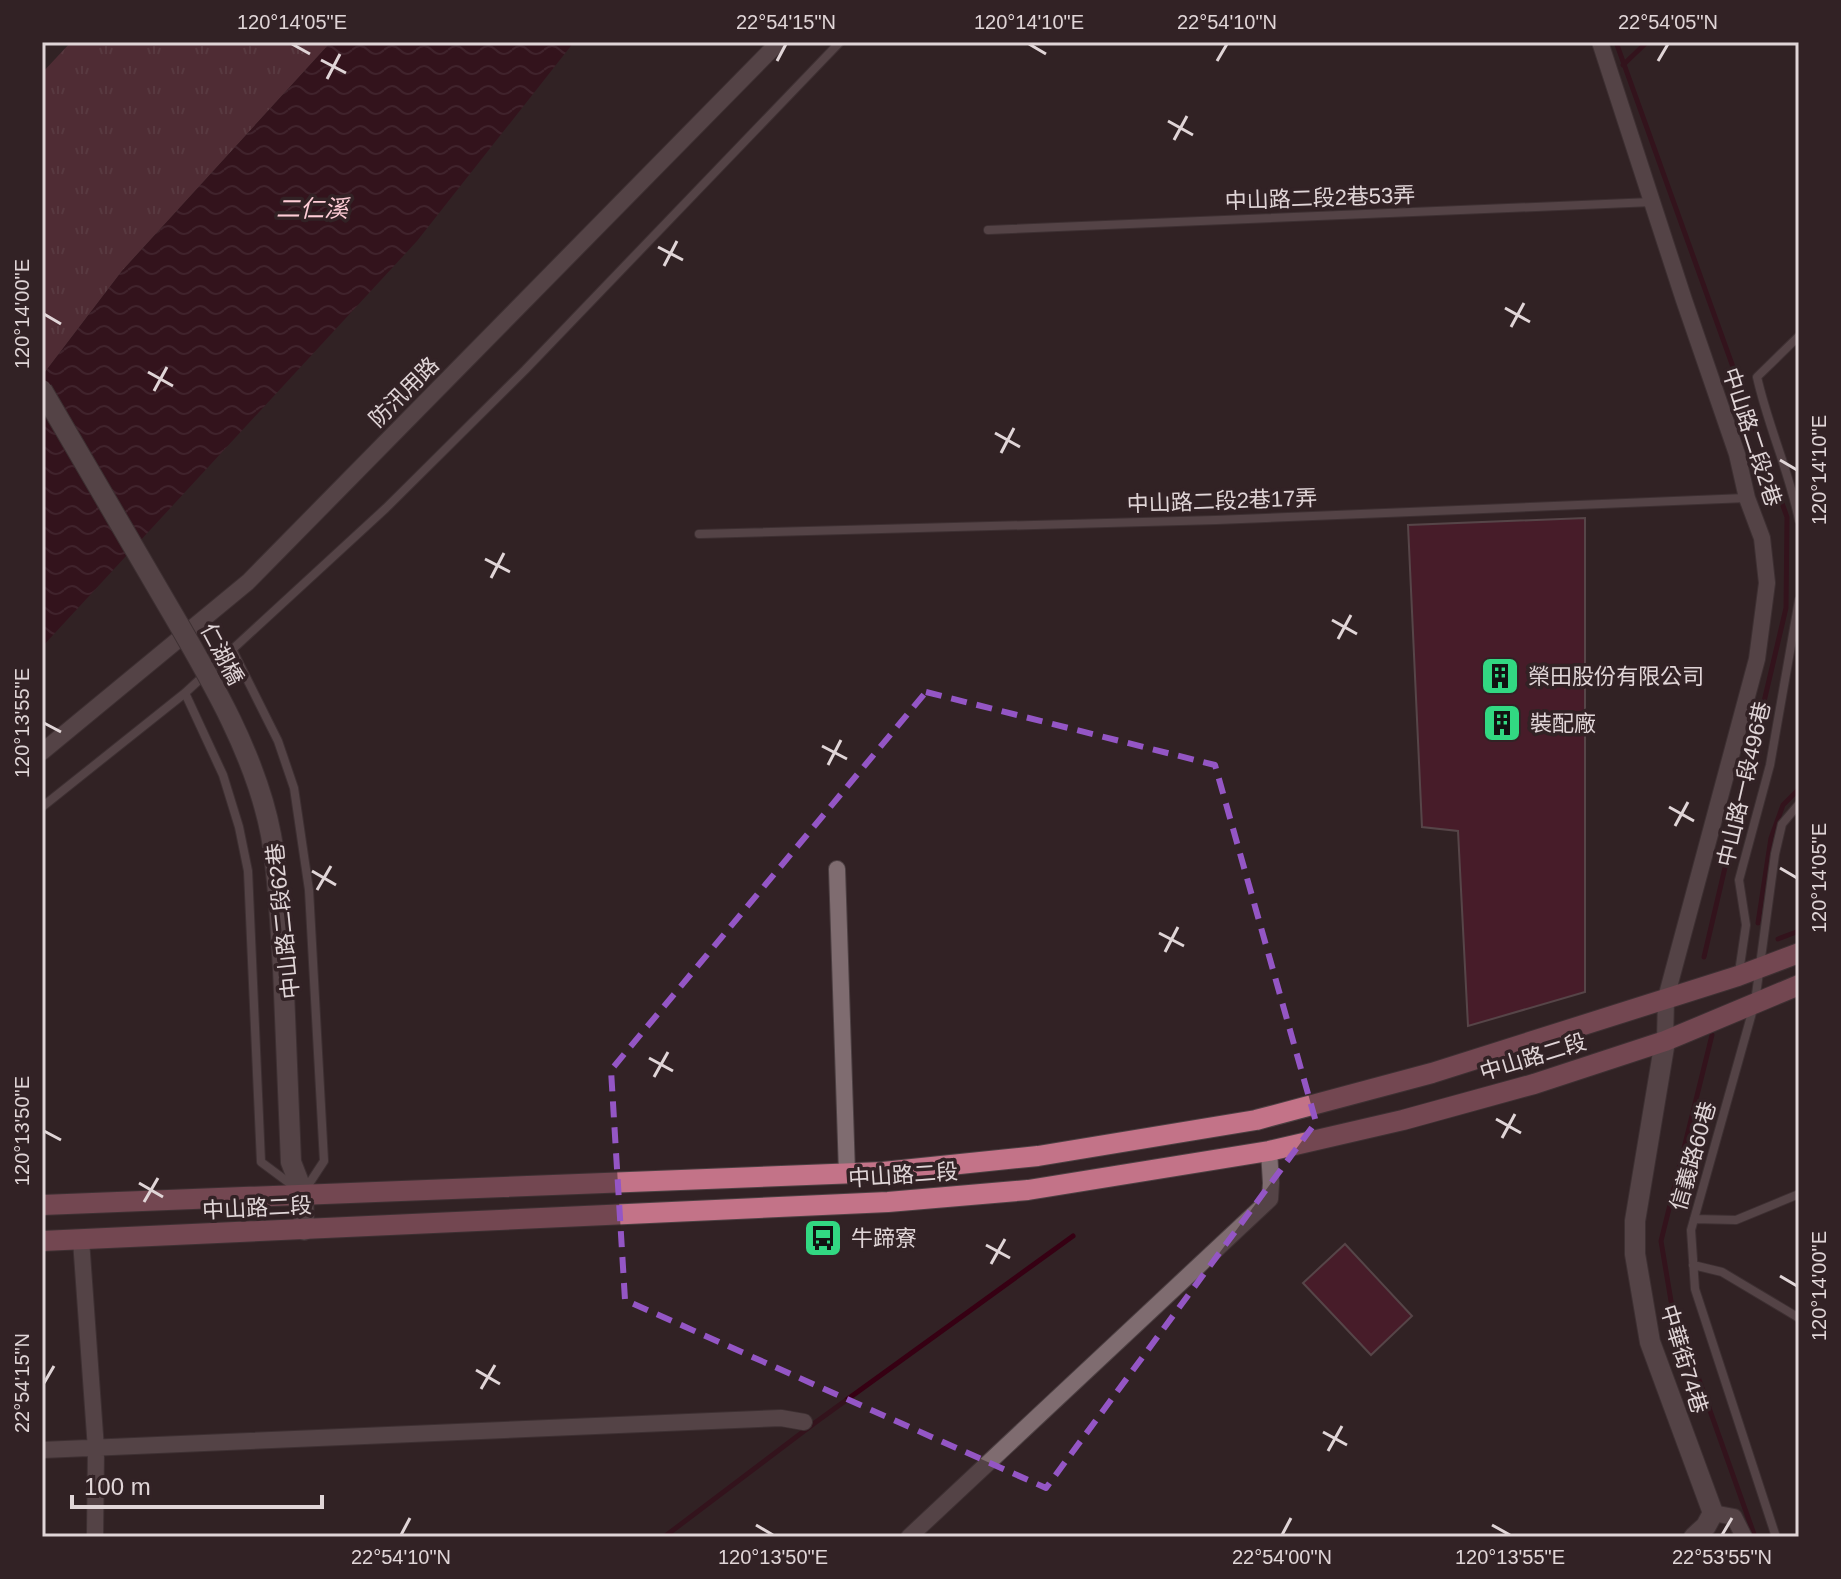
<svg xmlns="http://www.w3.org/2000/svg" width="1841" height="1579" font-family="Helvetica,'Noto Sans TC',sans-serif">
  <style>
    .grass { fill: url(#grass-tufts) }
    .water { fill: url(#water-waves) }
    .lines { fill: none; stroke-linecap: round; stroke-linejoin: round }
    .stream { stroke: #360013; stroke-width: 5 }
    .building { fill: #631430; stroke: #836f73; stroke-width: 2 }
    .lane-casing { stroke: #4d4043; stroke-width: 10 }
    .street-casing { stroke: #4d4043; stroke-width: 18 }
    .secondary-casing { stroke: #4d4043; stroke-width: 22 }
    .primary-casing { stroke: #4d4043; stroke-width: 22 }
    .lane { stroke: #7f6c70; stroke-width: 8 }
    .street { stroke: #7f6c70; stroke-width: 16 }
    .secondary { stroke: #7f6c70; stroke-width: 20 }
    .primary { stroke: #c37388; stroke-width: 20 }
    .secondary-bridge-casing { stroke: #4d4043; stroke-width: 22; stroke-linecap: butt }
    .secondary-bridge { stroke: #7f6c70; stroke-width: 20 }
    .marked { fill: none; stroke: #9456c5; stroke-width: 6; stroke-dasharray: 16 10; stroke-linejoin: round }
    .ticks { fill: none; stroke: #e0d5d7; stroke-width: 3 }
    .labels { text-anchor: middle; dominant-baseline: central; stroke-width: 7; stroke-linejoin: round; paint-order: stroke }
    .street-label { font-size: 22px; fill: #e0d5d7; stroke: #322225 }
    .poi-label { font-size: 22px; fill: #e0d5d7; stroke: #322225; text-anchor: start }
    .water-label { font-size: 24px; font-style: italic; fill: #ffcdd7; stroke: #322225 }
    .neatline { fill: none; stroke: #e0d5d7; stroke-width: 3 }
    .ticks-label { font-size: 20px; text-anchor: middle; fill: #e0d5d7 }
  </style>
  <defs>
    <pattern id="grass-tufts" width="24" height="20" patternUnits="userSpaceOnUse" patternTransform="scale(2)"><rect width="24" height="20" fill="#743948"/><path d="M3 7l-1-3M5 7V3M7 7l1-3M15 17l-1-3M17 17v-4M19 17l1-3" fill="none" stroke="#885562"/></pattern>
    <pattern id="water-waves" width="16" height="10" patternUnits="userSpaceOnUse" patternTransform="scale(2)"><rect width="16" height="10" fill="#360013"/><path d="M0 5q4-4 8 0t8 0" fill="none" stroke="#532435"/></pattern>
  </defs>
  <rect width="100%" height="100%" fill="#322225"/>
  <path class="grass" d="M71,42H331L122,271L42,376V73Z"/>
  <path class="water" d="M331,42H574L417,241L42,647V376L122,271Z"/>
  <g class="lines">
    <path class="stream" d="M1616,42L1787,517L1786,608L1704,957
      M1623,65L1647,42
      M1758,923L1771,838L1783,805L1799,789
      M1778,939L1799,931
      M1712,1035L1661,1241L1671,1301L1755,1537
      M664,1537L816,1422L1073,1236"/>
  </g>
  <path class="building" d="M1585,518V992L1468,1026L1458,831L1422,827L1408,525Z
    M1345,1244L1412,1316L1371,1355L1303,1283Z"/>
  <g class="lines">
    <defs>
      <path id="lane" d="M988,230L1652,202
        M1799,336L1757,377C1768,426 1789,471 1799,520
        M699,534L1216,520L1746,498
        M233,651L278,741L294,788L309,890L324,1161L305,1190
        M185,693L223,775L239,827L248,871L261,1162L296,1188
        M42,807L185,693L386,508L525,370L840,42
        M1739,972L1746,925L1739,880L1770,765L1799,600
        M1694,1219L1736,1220L1799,1194
        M1693,1265L1722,1272L1799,1318
        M1776,1537L1695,1289L1691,1230L1755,1002L1775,854L1782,824L1799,804"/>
      <path id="street" d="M1600,42L1684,300L1737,454L1747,498L1762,538L1767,583L1757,659L1666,998L1665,1041
        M42,752L248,582L779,42
        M837,869L847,1173
        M81,1240L96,1449L95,1537
        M42,1450L781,1418L804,1422
        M1713,1513L1734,1517L1744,1537
        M909,1537L1270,1199L1271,1183L1269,1151"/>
      <path id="secondary" d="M283,968L291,1162L303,1193L304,1230
        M1665,1041L1635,1221V1254L1650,1342L1713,1513L1706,1526L1694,1537"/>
      <path id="primary" d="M42,1205L883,1172L1038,1156L1256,1120L1432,1073L1738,976L1799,953
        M42,1241L888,1202L1028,1190L1269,1151L1403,1120L1534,1084L1665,1041L1799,985"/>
    </defs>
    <use href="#lane" class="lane-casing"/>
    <use href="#street" class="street-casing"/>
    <use href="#secondary" class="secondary-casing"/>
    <use href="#primary" class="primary-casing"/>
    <use href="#lane" class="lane"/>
    <use href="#street" class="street"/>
    <use href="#secondary" class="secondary"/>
    <use href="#primary" class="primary"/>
    <defs>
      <path id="secondary-bridge" d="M42,390C82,458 121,526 161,594C204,668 255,750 271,835C279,879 280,924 283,968"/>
    </defs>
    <use href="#secondary-bridge" class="secondary-bridge-casing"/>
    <use href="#secondary-bridge" class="secondary-bridge"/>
  </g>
  <path d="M0 0H1841V1579H0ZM926,692L1215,765L1316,1122L1046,1488L625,1300L611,1070Z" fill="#322225" fill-opacity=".55" fill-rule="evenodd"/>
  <path class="marked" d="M926,692L1215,765L1316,1122L1046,1488L625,1300L611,1070Z"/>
  <path class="ticks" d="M292,44L310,54M1029,44L1046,54M321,60L346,73M777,61L786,44M1217,61L1227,44M1658,61L1668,44M327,79L340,54M1168,121L1193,135M1174,140L1187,116M658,247L683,260M664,266L677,241M1505,308L1530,322M44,314L61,324M1511,327L1524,303M148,372L173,386M154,391L167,367M995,433L1020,447M1001,453L1014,428M1780,460L1797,470M485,559L510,572M491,578L504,553M1332,620L1357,634M1338,639L1351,615M44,723L61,732M822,746L847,759M828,765L841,740M1669,807L1694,821M1675,826L1688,802M1780,868L1797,878M312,871L336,885M317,890L331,866M1159,933L1184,946M1165,952L1178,927M649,1058L673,1071M654,1077L668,1052M1496,1119L1521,1133M44,1131L61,1140M1502,1138L1515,1114M139,1183L163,1197M144,1202L158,1178M986,1245L1010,1258M991,1264L1005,1239M1780,1276L1797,1286M476,1370L500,1384M44,1383L54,1366M481,1389L495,1365M1323,1432L1347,1445M1328,1451L1342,1426M756,1525L773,1535M1492,1525L1510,1535M401,1535L410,1518M1282,1535L1291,1518M1722,1535L1732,1518"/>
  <defs>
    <symbol id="building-square" viewBox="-11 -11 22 22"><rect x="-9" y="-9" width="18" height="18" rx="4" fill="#32d882" stroke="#322225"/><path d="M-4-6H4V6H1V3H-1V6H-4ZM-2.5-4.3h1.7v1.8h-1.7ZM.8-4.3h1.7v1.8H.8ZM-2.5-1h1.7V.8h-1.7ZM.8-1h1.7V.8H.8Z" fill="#111"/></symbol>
    <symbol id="bus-square" viewBox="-11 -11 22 22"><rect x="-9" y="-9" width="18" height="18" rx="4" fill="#32d882" stroke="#322225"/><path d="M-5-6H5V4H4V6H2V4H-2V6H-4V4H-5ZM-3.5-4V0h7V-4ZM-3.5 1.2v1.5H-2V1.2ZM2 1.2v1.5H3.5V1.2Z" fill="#111"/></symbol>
  </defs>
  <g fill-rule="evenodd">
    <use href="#building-square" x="1478" y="654" width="44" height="44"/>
    <use href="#building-square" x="1480" y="701" width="44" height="44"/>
    <use href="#bus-square" x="801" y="1216" width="44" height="44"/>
  </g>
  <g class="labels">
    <g class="street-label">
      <text transform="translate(1320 198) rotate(-2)">中山路二段2巷53弄</text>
      <text transform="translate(404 392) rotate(-45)">防汛用路</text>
      <text transform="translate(1752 437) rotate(72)">中山路二段2巷</text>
      <text transform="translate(1222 501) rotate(-2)">中山路二段2巷17弄</text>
      <text transform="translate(222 654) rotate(62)">仁湖橋</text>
      <text transform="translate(1744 784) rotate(-77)">中山路一段496巷</text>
      <text transform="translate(283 921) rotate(-96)">中山路二段62巷</text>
      <text transform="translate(1533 1057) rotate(-17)">中山路二段</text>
      <text transform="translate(1693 1156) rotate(-74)">信義路60巷</text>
      <text transform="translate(903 1175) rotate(-4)">中山路二段</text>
      <text transform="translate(257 1208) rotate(-3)">中山路二段</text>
      <text transform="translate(1684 1359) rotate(73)">中華街74巷</text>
    </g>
    <g class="poi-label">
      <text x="1528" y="676">榮田股份有限公司</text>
      <text x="1530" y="723">裝配廠</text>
      <text x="851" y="1238">牛蹄寮</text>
    </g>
    <g class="water-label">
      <text x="312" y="208">二仁溪</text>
    </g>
  </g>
  <rect width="1841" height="1579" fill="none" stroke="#322225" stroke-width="88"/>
  <path d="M72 1495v12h250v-12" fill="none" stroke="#e0d5d7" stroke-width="4"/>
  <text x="84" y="1495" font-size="24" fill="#e0d5d7" stroke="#322225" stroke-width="6" paint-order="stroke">100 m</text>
  <rect x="44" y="44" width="1753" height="1491" class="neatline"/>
  <g class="ticks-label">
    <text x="292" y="29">120°14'05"E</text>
    <text x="786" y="29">22°54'15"N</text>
    <text x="1029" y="29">120°14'10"E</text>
    <text x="1227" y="29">22°54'10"N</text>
    <text x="1668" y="29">22°54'05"N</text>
    <text transform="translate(22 314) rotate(-90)" y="7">120°14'00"E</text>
    <text transform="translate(1819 470) rotate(-90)" y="7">120°14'10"E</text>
    <text transform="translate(22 723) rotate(-90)" y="7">120°13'55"E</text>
    <text transform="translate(1819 878) rotate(-90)" y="7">120°14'05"E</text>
    <text transform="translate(22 1131) rotate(-90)" y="7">120°13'50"E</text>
    <text transform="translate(1819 1286) rotate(-90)" y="7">120°14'00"E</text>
    <text transform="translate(22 1383) rotate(-90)" y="7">22°54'15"N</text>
    <text x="401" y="1564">22°54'10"N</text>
    <text x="773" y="1564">120°13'50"E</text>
    <text x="1282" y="1564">22°54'00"N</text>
    <text x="1510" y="1564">120°13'55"E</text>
    <text x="1722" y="1564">22°53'55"N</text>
  </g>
</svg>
